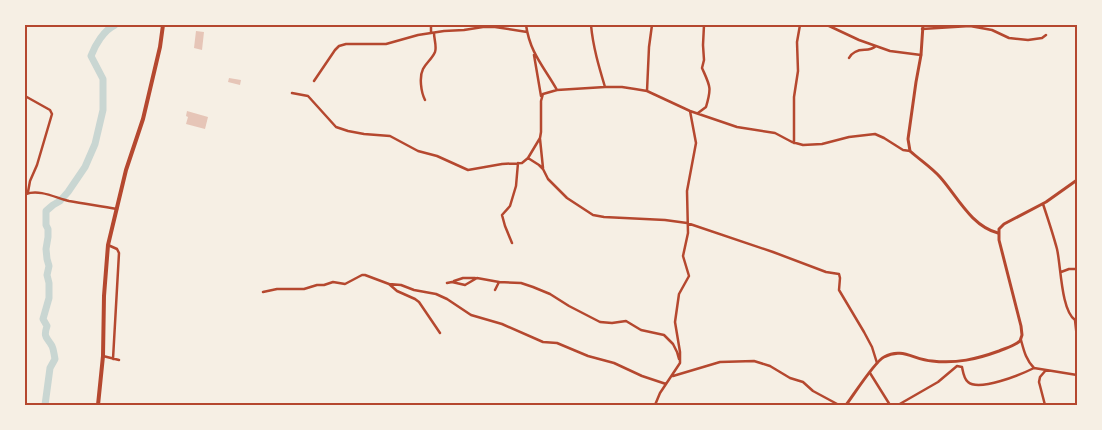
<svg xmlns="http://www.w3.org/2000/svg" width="1102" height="430" font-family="Figtree,sans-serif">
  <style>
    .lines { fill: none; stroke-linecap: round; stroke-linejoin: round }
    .river { stroke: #c9d6d2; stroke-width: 7 }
    .building { fill: #e6c5b7 }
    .minor { stroke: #b5482f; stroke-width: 2.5 }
    .tertiary { stroke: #b5482f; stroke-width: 3 }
    .secondary { stroke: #b5482f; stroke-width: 3 }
    .trunk { stroke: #b5482f; stroke-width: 4 }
    .neatline { fill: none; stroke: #b5482f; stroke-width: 2 }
  </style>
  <rect width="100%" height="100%" fill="#f6efe4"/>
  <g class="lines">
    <path class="river" d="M45,405L50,368L55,359C54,355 54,350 52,346C47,337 43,338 47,326L43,319L49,298V283L47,275L49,266L47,259L46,249L48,237V229L46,225V211L53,205L60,201L68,192L85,167L95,144L103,110V79L91,56C95,45 104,30 115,25"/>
  </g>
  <path class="building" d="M196,31L204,32L202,50L194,48Z
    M229,78L241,80L240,85L228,82Z
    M187,111L208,117L205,129L186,124L188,117L186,116Z"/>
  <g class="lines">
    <path class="minor" d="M431,25V33
      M526,25C530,53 544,67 557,90
      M591,25C593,47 599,67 605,87
      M827,25L859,40L890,51L921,55
      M922,29L970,26L992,30L1009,38L1028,40L1042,38L1046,35
      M534,55L541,96
      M849,58C850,56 853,53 855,52C863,47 868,53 876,46
      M314,81L335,50L339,46L346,44H386L418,35L444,31L464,30L483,27H495L527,32
      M647,91L649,47L652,25
      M292,93L308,96L336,127L348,131L364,134L390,136L418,151L437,156L468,170L502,164L522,163L528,158L540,138L541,132V101L543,94L557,90L605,87H622L635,89L647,91L690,111L737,127L775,133L792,142L803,145L822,144L849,137L875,134L884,138L903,150L910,151
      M25,96L50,110L52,114L37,165L30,181L28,192
      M425,100C421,92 419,77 423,69C426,63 432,59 435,52C437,47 434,39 434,33
      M698,113L706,107C712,87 710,86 702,68L704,60L703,45L704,25
      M540,139L543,168
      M794,143V97L798,71L797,42L800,25
      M528,158L539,165L543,169L548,179L567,198L593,215L604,217L665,220L687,223L773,252L826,272L839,274L840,278L839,290L864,332L872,347L877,363
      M25,197L26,194C40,189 56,198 69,201C85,204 101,206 117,209
      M1043,204C1048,219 1053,234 1057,249C1061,266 1061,310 1075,320
      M512,243L505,226L502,215L510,206L516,186L518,163
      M108,245L117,249L119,253L113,359
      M1061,272L1069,269H1077
      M454,281L463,278H475
      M447,283L452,282L465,285L477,278L499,282
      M389,284L401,285L414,290L436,294L447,299L471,315L502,324L543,342L557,343L588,356L614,363L642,376L666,384
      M495,290L499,282L521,283L533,287L550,294L569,306L600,322L612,323L626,321L641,330L664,335L673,344L677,352L679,359
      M263,292L277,289H304L317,285H324L333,282L345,284L362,275H365L389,284L397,291L415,299L419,302L440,333
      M1077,317L1075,320L1077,338
      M1021,340C1024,351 1026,360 1034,368L1077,375
      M103,356L119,360
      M957,366L962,367C963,372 964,379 968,382C979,392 1022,374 1034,368
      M870,373L890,405
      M673,376L720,362L754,361L770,366L790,378L803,382L813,391L839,405
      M655,405L660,393L680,363V352L675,322L679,294L689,276L683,256L688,233L687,191L696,143L690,111
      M898,405L938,382L957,366
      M1045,405L1039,382L1040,377L1046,370"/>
    <path class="tertiary" d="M923,25L921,55L916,82L908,139L910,151C920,160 931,167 940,177C957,196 971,226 998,233"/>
    <path class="secondary" d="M846,405C853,396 875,361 884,357C902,347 914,360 932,361C956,364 977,359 999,351C1006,348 1014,346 1020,341L1022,335L1021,326L999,240V229L1004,224L1046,202L1077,180"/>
    <path class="trunk" d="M98,405L103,356L104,296L108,245L126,170L143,119L160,47L163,25"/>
  </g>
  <rect width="1102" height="430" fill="none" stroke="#f6efe4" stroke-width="52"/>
  <rect x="26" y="26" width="1050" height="378" class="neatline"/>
</svg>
